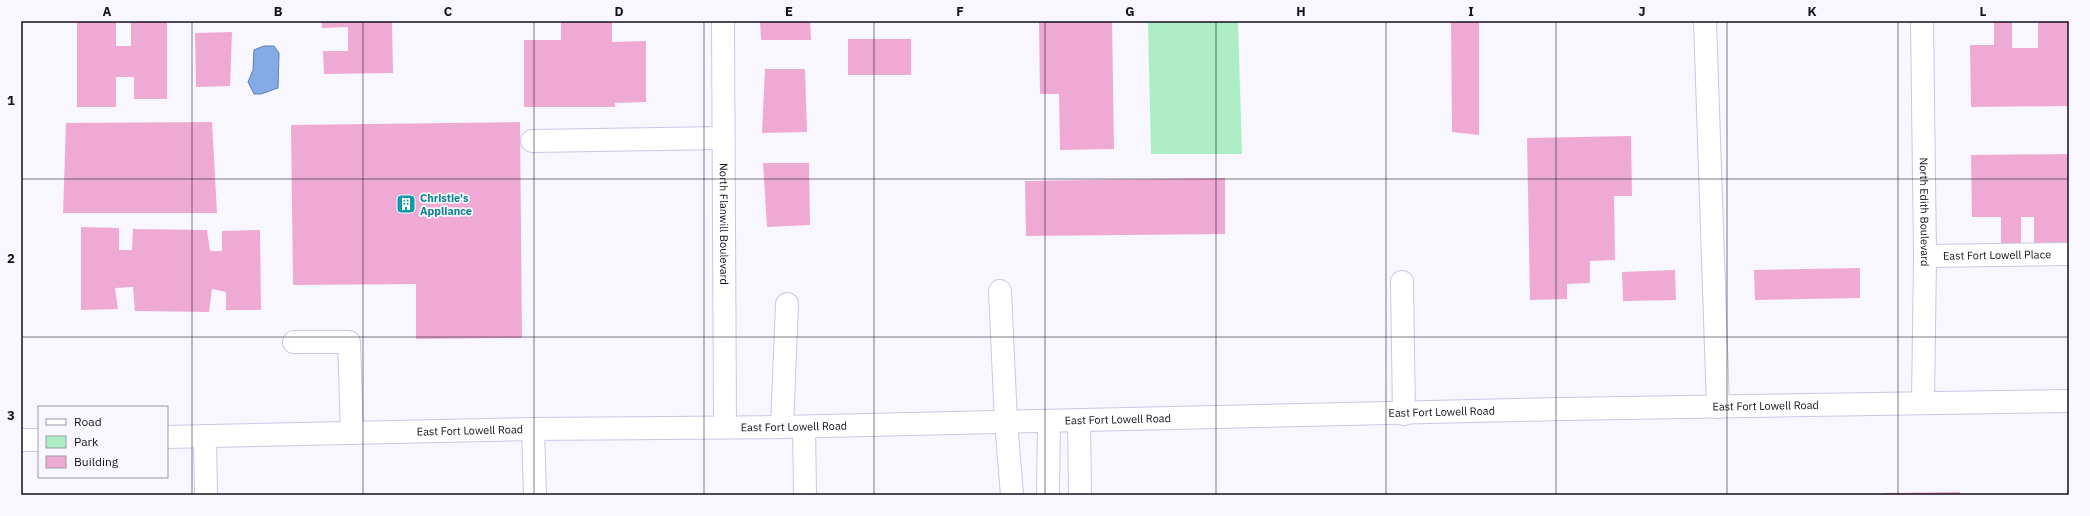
<svg xmlns="http://www.w3.org/2000/svg" width="2090" height="516" font-family="'IBM Plex Sans',sans-serif">
  <style>
    .green { fill: #adedc3 }
    .water { fill: #83ace7; stroke: #617eaa }
    .building { fill: #eeaad4 }
    .lines { fill: none; stroke-linecap: round; stroke-linejoin: round }
    .minor-casing { stroke: #cac6e8; stroke-width: 24 }
    .major-casing { stroke: #cac6e8; stroke-width: 24 }
    .minor { stroke: #fff; stroke-width: 22 }
    .major { stroke: #fff; stroke-width: 22 }
    .grid { fill: none; stroke: #13111d; stroke-width: 1; stroke-opacity: 0.55 }
    .labels { text-anchor: middle; dominant-baseline: central; stroke-width: 3.5; stroke-linejoin: round; paint-order: stroke }
    .culture-label { font-size: 11px; font-weight: bold; fill: #0d838f; stroke: #f8f7ff; text-anchor: start }
    .street-label { font-size: 11px; fill: #13111d; stroke: #f8f7ff }
    .neatline { fill: none; stroke: #13111d; stroke-width: 1.5 }
    .grid-label { font-size: 13px; text-anchor: middle; font-weight: bold; fill: #13111d }
  </style>
  <rect width="100%" height="100%" fill="#f8f7ff"/>
  <path class="green" d="M1154,21H1238L1242,154H1151L1148,23Z"/>
  <path class="water" d="M264,46H274L279,53L278,88L261,94H254L248,82L253,70L254,50Z"/>
  <path class="building" d="M77,21H116V46H131V22H167V99H134V77H116V107H77Z
    M322,21H392L393,73L324,74L323,51H348V27L322,28Z
    M561,21H612V42L646,41V102L615,103V107H524V40H561Z
    M760,21H810L811,40H761Z
    M1039,21H1112L1114,149L1060,150L1059,94H1040Z
    M1451,21H1479V135L1452,132Z
    M1994,21H2012V48H2038V21H2069V106L1971,107L1970,45H1994Z
    M232,32L230,86L196,87L195,33Z
    M848,39H911V75H848Z
    M765,69H805L807,132L762,133Z
    M212,122L217,213H63L66,123Z
    M520,122L522,338L416,339V284L293,285L291,125Z
    M1631,136L1632,196H1614L1615,260L1590,261V283L1567,284V299L1530,300L1527,138Z
    M2069,154V245H2034V217H2021V245H2001V217H1972L1971,155Z
    M763,163H809L810,225L767,227Z
    M1225,178V234L1026,236L1025,181Z
    M81,227L119,228V250H132L133,229L207,230L210,251H222V231L260,230L261,310H226V292L212,289L209,312L135,311L133,287L115,288L118,309L81,310Z
    M1860,268V298L1755,300L1754,270Z
    M1675,270L1676,300L1623,301L1622,272Z
    M1960,492V495H1884V493Z"/>
  <g class="lines">
    <defs>
      <g id="minor">
        <path id="s1" d="M723,21L725,427"/>
        <path d="M1705,21L1718,407"/>
        <path id="s2" d="M1922,21L1925,256L1923,403"/>
        <path d="M532,141L723,138"/>
        <path id="s3" d="M1925,256L2069,254"/>
        <path d="M1402,282L1404,414"/>
        <path d="M1000,291L1006,422L1012,495"/>
        <path d="M294,342H349L352,433"/>
        <path d="M1079,420L1080,495"/>
        <path d="M782,427L787,304"/>
        <path d="M804,427L805,495"/>
        <path d="M533,429L535,495"/>
        <path d="M205,436L206,495"/>
        <path d="M1048,495L1049,421"/>
      </g>
      <g id="major">
        <path id="s4" d="M167,437L533,429L782,427L1562,409L2069,401"/>
        <path d="M21,440H39"/>
      </g>
    </defs>
    <use href="#minor" class="minor-casing"/>
    <use href="#major" class="major-casing"/>
    <use href="#minor" class="minor"/>
    <use href="#major" class="major"/>
  </g>
  <path class="grid" d="M192,21V495M363,21V495M534,21V495M704,21V495M874,21V495M1045,21V495M1216,21V495M1386,21V495M1556,21V495M1727,21V495M1898,21V495M21,179H2069M21,337H2069"/>
  <defs>
    <symbol id="building-square" viewBox="-11 -11 22 22"><rect x="-9" y="-9" width="18" height="18" rx="4" fill="#0f9aa8" stroke="#f8f7ff"/><path d="M-4-6H4V6H1V3H-1V6H-4ZM-2.5-4.3h1.7v1.8h-1.7ZM.8-4.3h1.7v1.8H.8ZM-2.5-1h1.7V.8h-1.7ZM.8-1h1.7V.8H.8Z" fill="#fff"/></symbol>
  </defs>
  <g fill-rule="evenodd">
    <use href="#building-square" x="395" y="193" width="22" height="22"/>
  </g>
  <g class="labels">
    <g class="culture-label">
      <text x="420" y="198">Christie's<tspan x="420" dy="13">Appliance</tspan></text>
    </g>
    <g class="street-label">
      <text stroke="none"><textPath href="#s2" startOffset="191">North Edith Boulevard</textPath></text>
      <text stroke="none"><textPath href="#s1" startOffset="203">North Flanwill Boulevard</textPath></text>
      <text stroke="none"><textPath href="#s3" startOffset="72">East Fort Lowell Place</textPath></text>
      <text stroke="none"><textPath href="#s4" startOffset="1599">East Fort Lowell Road</textPath></text>
      <text stroke="none"><textPath href="#s4" startOffset="1275">East Fort Lowell Road</textPath></text>
      <text stroke="none"><textPath href="#s4" startOffset="951">East Fort Lowell Road</textPath></text>
      <text stroke="none"><textPath href="#s4" startOffset="627">East Fort Lowell Road</textPath></text>
      <text stroke="none"><textPath href="#s4" startOffset="303">East Fort Lowell Road</textPath></text>
    </g>
  </g>
  <rect width="2090" height="516" fill="none" stroke="#f8f7ff" stroke-width="44"/>
  <rect x="38" y="406" width="130" height="72" fill="#f8f7ff" stroke="#9c9ba5"/>
  <rect x="46" y="419" width="20" height="6" fill="#ffffff" stroke="#9c9ba5"/>
  <text x="74" y="426" font-size="12" fill="#13111d">Road</text>
  <rect x="46" y="436" width="20" height="12" fill="#adedc3" stroke="#9c9ba5"/>
  <text x="74" y="446" font-size="12" fill="#13111d">Park</text>
  <rect x="46" y="456" width="20" height="12" fill="#eeaad4" stroke="#9c9ba5"/>
  <text x="74" y="466" font-size="12" fill="#13111d">Building</text>
  <rect x="22" y="22" width="2046" height="472" class="neatline"/>
  <g class="grid-label">
    <text x="107" y="16">A</text>
    <text x="278" y="16">B</text>
    <text x="448" y="16">C</text>
    <text x="619" y="16">D</text>
    <text x="789" y="16">E</text>
    <text x="960" y="16">F</text>
    <text x="1130" y="16">G</text>
    <text x="1301" y="16">H</text>
    <text x="1471" y="16">I</text>
    <text x="1642" y="16">J</text>
    <text x="1812" y="16">K</text>
    <text x="1983" y="16">L</text>
    <text x="11" y="105">1</text>
    <text x="11" y="263">2</text>
    <text x="11" y="420">3</text>
  </g>
</svg>
